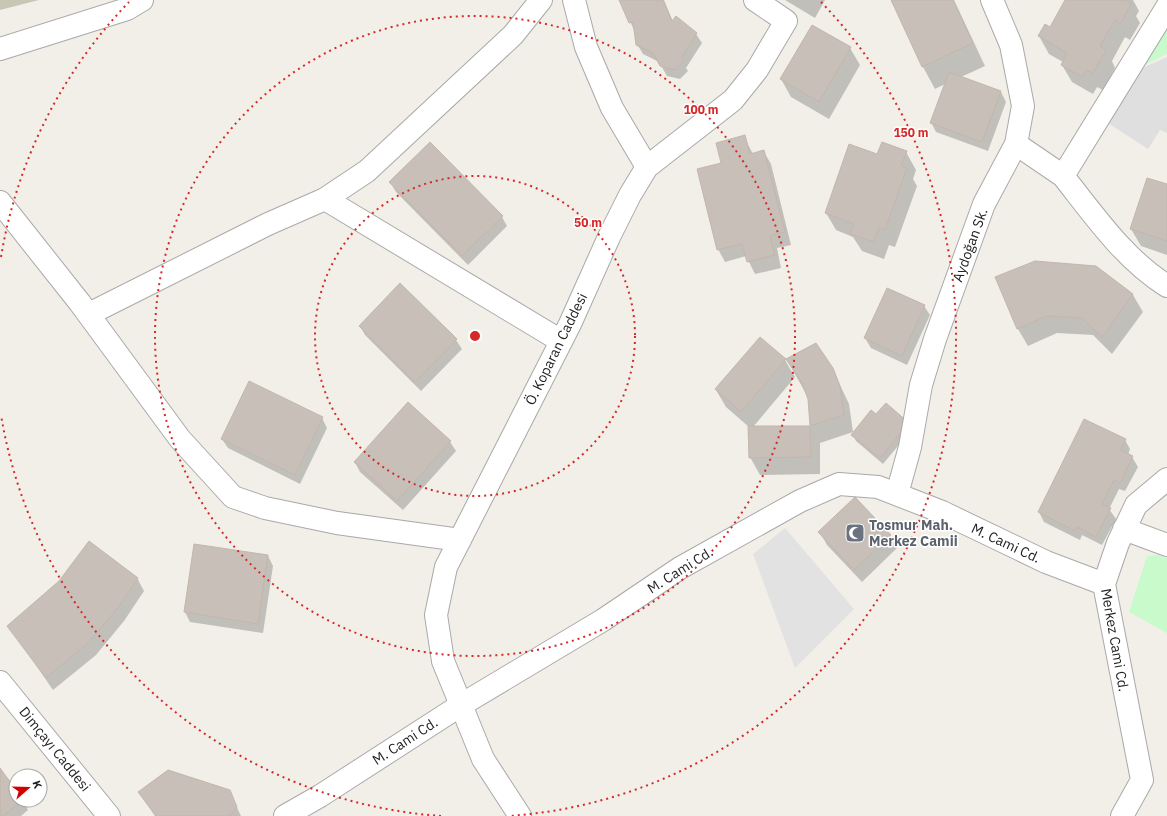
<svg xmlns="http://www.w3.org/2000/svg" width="1167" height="816" font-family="'IBM Plex Sans',sans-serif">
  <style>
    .residential { fill: #e0dfdf }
    .construction { fill: #c7c7b4 }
    .park { fill: #c8facc }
    .parking { fill: #e2e2e2 }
    .shadow { fill: #0003 }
    .building { fill: #c7bfb8; stroke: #c4b6ab }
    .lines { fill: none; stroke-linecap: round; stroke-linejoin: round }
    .minor-casing { stroke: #a9a9a9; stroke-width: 24 }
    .minor { stroke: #fff; stroke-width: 22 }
    .ring { fill: none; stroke: #d62828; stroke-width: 2; stroke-dasharray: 2 4 }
    .labels { text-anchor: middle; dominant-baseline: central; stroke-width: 3; stroke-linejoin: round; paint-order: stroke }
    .street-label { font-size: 14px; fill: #222; stroke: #fff }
    .worship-label { font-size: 14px; font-weight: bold; fill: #5b616d; stroke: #fff; text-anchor: start }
    .centre { fill: #d62828; stroke: #fff; stroke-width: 2 }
    .ring-label { font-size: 12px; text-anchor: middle; font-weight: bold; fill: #d62828; stroke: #fff; stroke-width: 3; stroke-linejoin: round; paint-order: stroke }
  </style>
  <rect width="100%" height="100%" fill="#f2efe9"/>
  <path class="residential" d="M1167,57V133L1160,130L1148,149L1108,123L1140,69Z"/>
  <path class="construction" d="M0,0H39L0,10Z"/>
  <path class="park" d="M1167,25V54L1142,66Z
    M1157,555L1167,558V633L1129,612L1147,556Z"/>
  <path class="parking" d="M785,528L854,609L795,668L753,554Z"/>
  <path class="shadow" d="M620,0H664L673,22L696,34L702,43L686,68L688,71L680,79L667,76L659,62L643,54L637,44L635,32Z
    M785,0H825L815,18Z
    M892,0H954L985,66L961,77L1001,92L1006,102L988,151L936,132L931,122L945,84L935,89L923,67Z
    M1066,0H1133L1139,11L1136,16L1140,23L1130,40L1125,37L1112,61L1115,68L1103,90L1097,87L1093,94L1072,82L1062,65L1063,62L1049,54L1039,36L1050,28Z
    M850,48L860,65L829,119L791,97L781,79Z
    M744,137L753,154L764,152L771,164L791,245L777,248L781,268L755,274L746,256L725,262L718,249L722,163Z
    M906,152L916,170L913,179L917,186L895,247L889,245L884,259L862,251L853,237L836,230L826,213L878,156Z
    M390,182L502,217L507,226L468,265L396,192Z
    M1167,185V255L1141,246L1131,229Z
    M997,277L1133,295L1143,312L1112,354L1093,335L1057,333L1028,346L1018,329Z
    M400,285L456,340L462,349L421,391L365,335L360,326Z
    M924,306L930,315L907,365L871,348L865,338Z
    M785,360L795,377L753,427H811L809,399L787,360L832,368L849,404L853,432L820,443V474L760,475L750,457L749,427L726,407L716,390Z
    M408,403L450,442L456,451L403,510L360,472L355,462Z
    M876,416L912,429L883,464L856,441L853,435Z
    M322,418L327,428L300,484L228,448L222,439Z
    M1125,440L1130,449L1128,455L1132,457L1138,467L1125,491L1119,489L1109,509L1116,519L1102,545L1082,535L1080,540L1044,522L1039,512Z
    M820,532L890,535L897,548L862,582L827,545Z
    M195,545L268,556L273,566L263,633L190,622L185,612Z
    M137,578L144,591L124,621L96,655L53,690L9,626Z
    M0,770L16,791V800H22L28,810L21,816H0Z
    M229,791L241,816H155L145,801Z"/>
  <path class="building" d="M619,0H663L672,21L676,16L697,33L681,58L684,61L675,70L660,66L653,53L636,45L633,22L629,23Z
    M891,0H953L973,43L922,67Z
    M1065,0H1126L1131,4L1120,24L1115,20L1100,46L1106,50L1093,73L1087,70L1082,77L1061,65L1067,53L1038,36L1045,24L1050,27Z
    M812,25L851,47L819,102L780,79Z
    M949,72L1001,91L982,142L930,123Z
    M745,135L750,154L764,150L785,232L770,236L775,255L747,262L742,244L717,250L697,169L721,163L716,143Z
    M430,142L503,216L462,256L389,182Z
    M882,142L907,151L901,166L907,168L885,230L879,228L874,242L850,234L854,224L825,213L849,144L877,154Z
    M1147,178L1167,184V241L1130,229Z
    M1035,261L1096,266L1133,294L1102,337L1082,318L1047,316L1017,329L995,277Z
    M400,283L457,339L415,382L359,326Z
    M887,288L925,305L902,356L864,338Z
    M760,337L786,359L741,412L715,389Z
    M816,343L833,368L840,386L844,415L810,426L808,399L802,383L786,359Z
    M249,381L323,417L295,475L221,439Z
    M408,402L451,441L397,501L354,462Z
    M886,403L909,423L880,458L851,435L871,410L876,414Z
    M1084,419L1126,439L1120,450L1133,456L1120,483L1114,480L1102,504L1111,508L1096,537L1077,527L1075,531L1038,512Z
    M748,426H810L811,457L749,458Z
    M855,497L891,535L854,570L818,532Z
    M89,541L138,578L117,609L89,642L46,678L7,626L59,581Z
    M194,544L268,555L258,624L184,612Z
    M0,768L16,790V800H24L3,816H0Z
    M168,770L230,790L237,807L230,816H156L138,792Z"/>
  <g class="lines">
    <defs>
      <path id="minor" d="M1167,7L1063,176C1094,215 1124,259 1167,286
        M0,49L127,9L142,0
        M1016,144L1063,176
        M647,167L733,100L757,70L786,21L755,0
        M325,199L561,341
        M0,202L80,303L180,439L233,497L265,508L337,523L460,540
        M89,314L268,224L325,199L367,171L513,35L541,0
        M897,494L910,447L921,385L935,339L984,204L1016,144L1023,106L1011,45L992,0
        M1124,529L1167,545
        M0,682L109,816
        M285,816L320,796L461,705L603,620L680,568L800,501L839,484L878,487L942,512L1046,562L1104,584
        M520,816L483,759L461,705L443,661L436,615L446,567L570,324L609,237L630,195L647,167L612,108L586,47L574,0
        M1122,816L1142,780L1104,584L1118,543L1136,505L1167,479"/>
    </defs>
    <use href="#minor" class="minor-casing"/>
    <use href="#minor" class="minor"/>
  </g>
  <g class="ring">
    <circle cx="475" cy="336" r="160"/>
    <circle cx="475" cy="336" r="320"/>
    <path d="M441 816A481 481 0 0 1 1 415M1 257A481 481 0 0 1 129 2M821 2A481 481 0 0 1 509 816"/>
  </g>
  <defs>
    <symbol id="mosque-square" viewBox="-11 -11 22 22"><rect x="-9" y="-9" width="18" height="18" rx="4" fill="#6b7280" stroke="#fff"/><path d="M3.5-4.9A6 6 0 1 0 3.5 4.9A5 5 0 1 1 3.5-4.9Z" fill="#fff"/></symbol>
  </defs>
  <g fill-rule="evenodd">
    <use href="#mosque-square" x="844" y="522" width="22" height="22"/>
  </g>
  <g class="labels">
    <g class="street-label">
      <text transform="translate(970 245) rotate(-70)">Aydoğan Sk.</text>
      <text transform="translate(556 349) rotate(-64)">Ö. Koparan Caddesi</text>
      <text transform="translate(1006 543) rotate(25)">M. Cami Cd.</text>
      <text transform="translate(680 570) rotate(-32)">M. Cami Cd.</text>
      <text transform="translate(1115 640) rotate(80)">Merkez Cami Cd.</text>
      <text transform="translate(405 741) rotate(-33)">M. Cami Cd.</text>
      <text transform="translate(55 749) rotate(51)">Dimçayı Caddesi</text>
    </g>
    <g class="worship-label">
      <text x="869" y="525">Tosmur Mah.<tspan x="869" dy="16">Merkez Camii</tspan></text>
    </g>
  </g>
  <circle cx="475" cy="336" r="6" class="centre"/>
  <g class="ring-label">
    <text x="701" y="114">100 m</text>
    <text x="911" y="137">150 m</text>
    <text x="588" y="227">50 m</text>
  </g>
  <g transform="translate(28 788) rotate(70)"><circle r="19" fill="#ffffff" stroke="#a7a7a7"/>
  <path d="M0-3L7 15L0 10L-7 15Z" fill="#d40000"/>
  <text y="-6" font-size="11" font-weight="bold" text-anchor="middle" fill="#222222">K</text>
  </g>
</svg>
